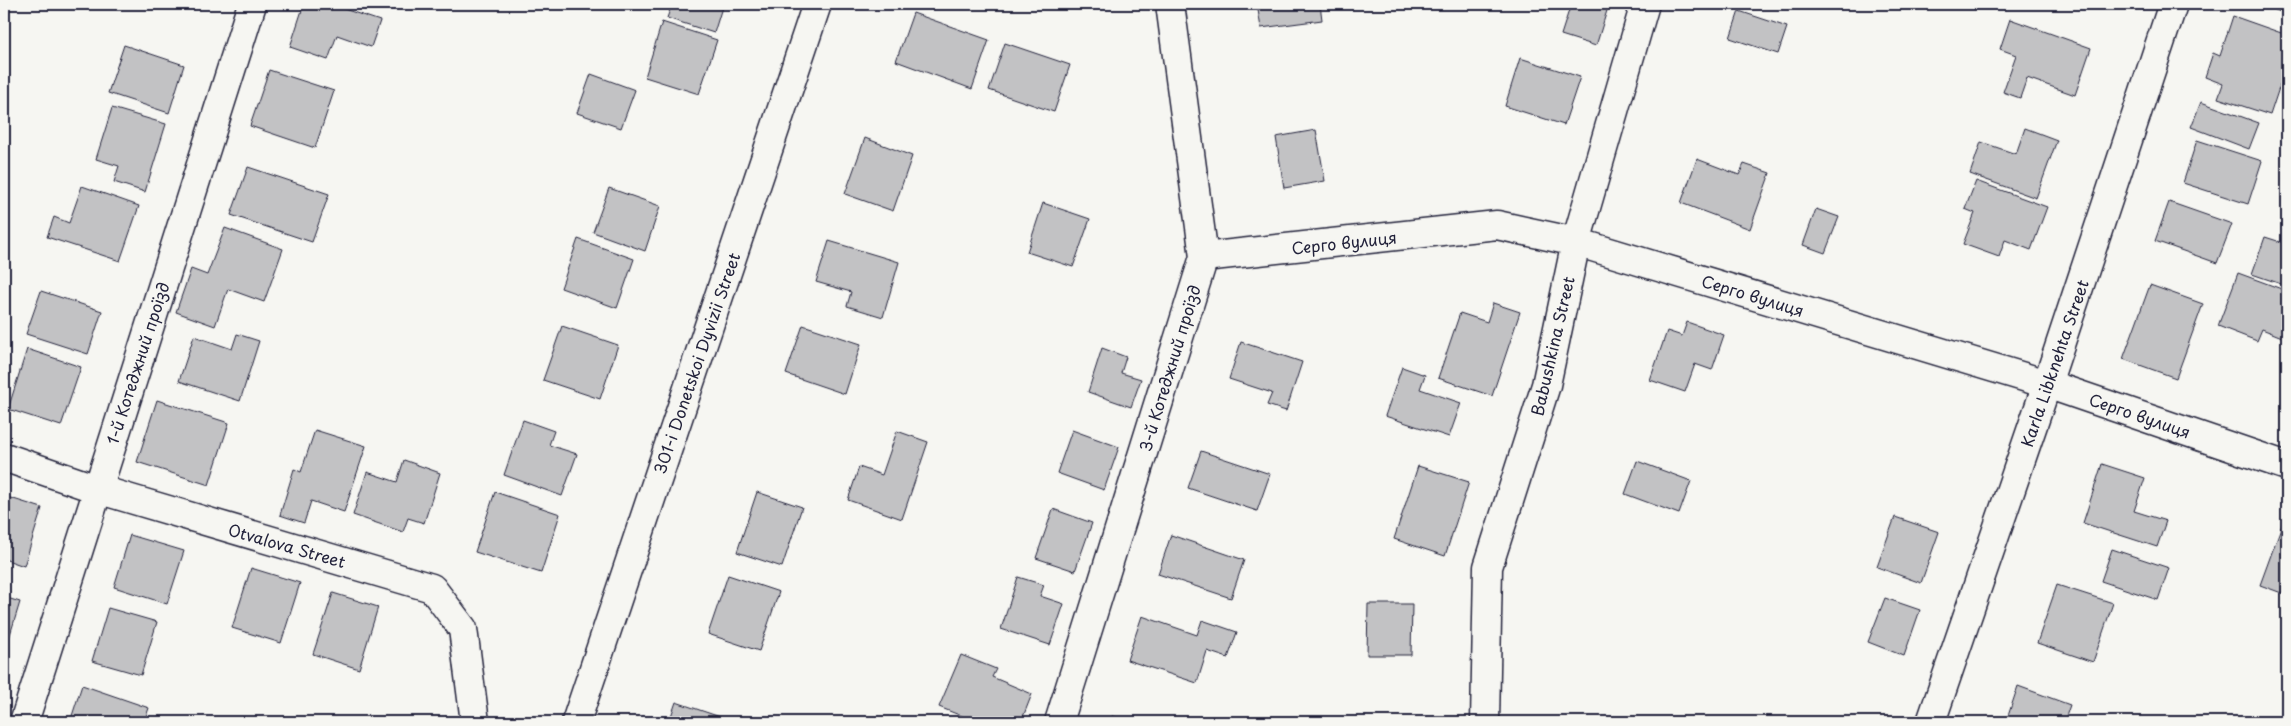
<svg xmlns="http://www.w3.org/2000/svg" width="2291" height="726" font-family="'Playpen Sans',sans-serif">
  <style>
    .building { fill: #c2c2c4; stroke: #22223b }
    .lines { fill: none; stroke-linecap: round; stroke-linejoin: round }
    .street-casing { stroke: #22223b; stroke-width: 31 }
    .secondary-casing { stroke: #22223b; stroke-width: 31 }
    .street { stroke: #f6f6f2; stroke-width: 28 }
    .secondary { stroke: #f6f6f2; stroke-width: 28 }
    .labels { text-anchor: middle; dominant-baseline: central; stroke-width: 4.5; stroke-linejoin: round; paint-order: stroke }
    .street-label { font-size: 16px; fill: #22223b; stroke: #f6f6f2 }
  </style>
  <rect width="100%" height="100%" fill="#f6f6f2"/>
  <filter id="ink" filterUnits="userSpaceOnUse"><feTurbulence type="fractalNoise" baseFrequency=".02" numOctaves="2"/><feDisplacementMap in="SourceGraphic" scale="10" xChannelSelector="R" yChannelSelector="G"/><feConvolveMatrix kernelMatrix="1 2 1 2 8 2 1 2 1" color-interpolation-filters="sRGB"/></filter>
  <g filter="url(#ink)">
    <path class="building" d="M304,4H329L380,21L371,47L337,35L328,60L290,47Z
      M672,4H723L714,33L667,18Z
      M1257,4H1320L1322,20L1261,28Z
      M1571,4H1609L1596,46L1561,35Z
      M2261,4H2287V14L2261,5Z
      M1739,11L1787,27L1778,54L1730,38Z
      M913,13L989,40L972,89L896,61Z
      M2233,16L2287,35V64L2270,115L2218,98L2223,84L2205,77L2213,53L2220,56Z
      M2010,19L2091,48L2075,95L2027,78L2020,98L2003,92L2016,55L2000,49Z
      M662,22L717,40L699,94L645,77Z
      M1005,43L1070,65L1054,112L989,90Z
      M124,45L184,65L169,113L108,93Z
      M1520,58L1580,77L1564,125L1505,106Z
      M269,70L334,91L315,148L250,126Z
      M591,74L635,90L621,128L577,113Z
      M2201,102L2259,123L2249,149L2191,127Z
      M112,108L166,124L145,192L114,182L119,166L96,159Z
      M2025,128L2057,140L2036,198L1970,174L1981,142L2016,154Z
      M1316,130L1325,181L1284,188L1276,137Z
      M865,138L912,156L893,211L845,194Z
      M2197,140L2262,161L2248,204L2183,183Z
      M1697,159L1739,175L1744,164L1770,173L1750,229L1681,203Z
      M248,167L329,194L312,242L231,215Z
      M1976,181L2047,207L2031,250L2005,240L1999,257L1963,244L1975,213L1965,209Z
      M82,186L139,206L120,261L47,237L54,217L69,223Z
      M609,188L660,206L645,251L593,232Z
      M2169,202L2232,224L2217,263L2155,241Z
      M1043,203L1090,219L1073,267L1027,252Z
      M1816,209L1839,217L1825,253L1803,245Z
      M225,228L283,249L264,302L228,289L215,326L176,312L191,269L207,275Z
      M2265,237L2287,244V286L2252,274Z
      M578,239L634,259L617,308L561,288Z
      M829,241L899,262L883,317L847,306L851,292L816,282Z
      M2238,273L2287,291V339L2262,329L2257,341L2218,326Z
      M2150,285L2203,304L2176,378L2123,359Z
      M41,291L102,311L88,354L26,334Z
      M1493,303L1520,312L1492,396L1438,378L1460,313L1487,322Z
      M1687,322L1724,335L1712,370L1695,364L1685,392L1650,380L1667,331L1682,336Z
      M803,325L861,344L845,394L786,374Z
      M562,326L618,345L600,399L543,380Z
      M237,334L259,341L240,401L179,381L194,336L232,349Z
      M1241,342L1302,362L1286,411L1267,405L1272,393L1229,379Z
      M1102,348L1126,357L1121,373L1141,379L1131,407L1088,392Z
      M27,349L81,367L61,426L8,409Z
      M1402,367L1425,375L1420,389L1461,403L1449,437L1385,416Z
      M157,400L229,423L209,485L137,462Z
      M523,420L554,431L549,445L577,454L562,496L504,475Z
      M315,430L366,446L344,512L311,501L304,523L280,515L294,469L301,472Z
      M1072,430L1119,447L1104,490L1057,473Z
      M897,431L928,442L902,519L848,500L859,467L882,475Z
      M1201,451L1270,474L1257,511L1188,488Z
      M404,460L440,473L424,523L408,518L403,532L353,515L367,472L397,482Z
      M1637,461L1691,481L1679,514L1625,494Z
      M2102,464L2145,478L2134,511L2166,521L2157,547L2083,523Z
      M1418,466L1469,482L1445,556L1394,539Z
      M495,492L560,514L541,573L475,552Z
      M757,492L802,507L782,567L737,552Z
      M4,496L42,508L24,566L4,559Z
      M1053,509L1092,523L1075,571L1036,558Z
      M1895,517L1939,532L1921,583L1877,567Z
      M2283,522L2287,524V595L2260,585Z
      M130,535L184,551L167,604L114,587Z
      M1171,535L1244,560L1231,598L1158,574Z
      M2112,549L2169,568L2158,600L2101,581Z
      M251,568L300,583L281,643L232,628Z
      M728,575L779,592L759,651L708,634Z
      M1018,577L1044,585L1040,596L1064,604L1050,645L1001,629Z
      M2057,585L2113,603L2093,662L2037,643Z
      M333,593L378,607L359,669L313,654Z
      M4,597L20,602L6,648L4,647Z
      M1885,598L1920,610L1904,656L1868,642Z
      M1368,604H1412L1411,655H1367Z
      M108,608L157,622L141,675L92,661Z
      M1142,616L1197,635L1202,620L1237,632L1228,658L1207,651L1197,683L1127,660Z
      M961,655L996,669L992,677L1032,694L1021,722H977L939,707Z
      M82,685L149,708L144,722H70Z
      M2018,686L2070,705L2064,722H2006Z
      M676,702L735,722H669Z
      M1112,716L1129,722H1110Z"/>
    <g class="lines">
      <defs>
        <path id="street" d="M1204,257L1497,225L1576,242L2047,384L2287,466
          M4,457L97,489L432,588L463,629L475,722
          M24,722L252,4
          M576,722L817,4
          M1059,722L1204,257L1170,4
          M1485,722L1488,567L1546,385L1576,242L1645,4"/>
        <path id="secondary" d="M1931,722L2047,384L2173,4"/>
      </defs>
      <use href="#street" class="street-casing"/>
      <use href="#secondary" class="secondary-casing"/>
      <use href="#street" class="street"/>
      <use href="#secondary" class="secondary"/>
    </g>
  </g>
  <g class="labels">
    <g class="street-label">
      <text transform="translate(1344 242) rotate(-6)">Серго вулиця</text>
      <text transform="translate(1753 295) rotate(17)">Серго вулиця</text>
      <text transform="translate(1552 346) rotate(-77)">Babushkina Street</text>
      <text transform="translate(137 363) rotate(-72)">1-й Котеджний проїзд</text>
      <text transform="translate(696 363) rotate(-71)">301-i Donetskoi Dyvizii Street</text>
      <text transform="translate(2054 363) rotate(-71)">Karla Libknehta Street</text>
      <text transform="translate(1169 368) rotate(-73)">3-й Котеджний проїзд</text>
      <text transform="translate(2140 415) rotate(19)">Серго вулиця</text>
      <text transform="translate(287 545) rotate(16)">Otvalova Street</text>
    </g>
  </g>
  <rect width="2291" height="726" fill="none" stroke="#f6f6f2" stroke-width="20"/>
  <rect x="10" y="10" width="2271" height="706" fill="none" stroke="#22223b" stroke-width="2" filter="url(#ink)"/>
</svg>
